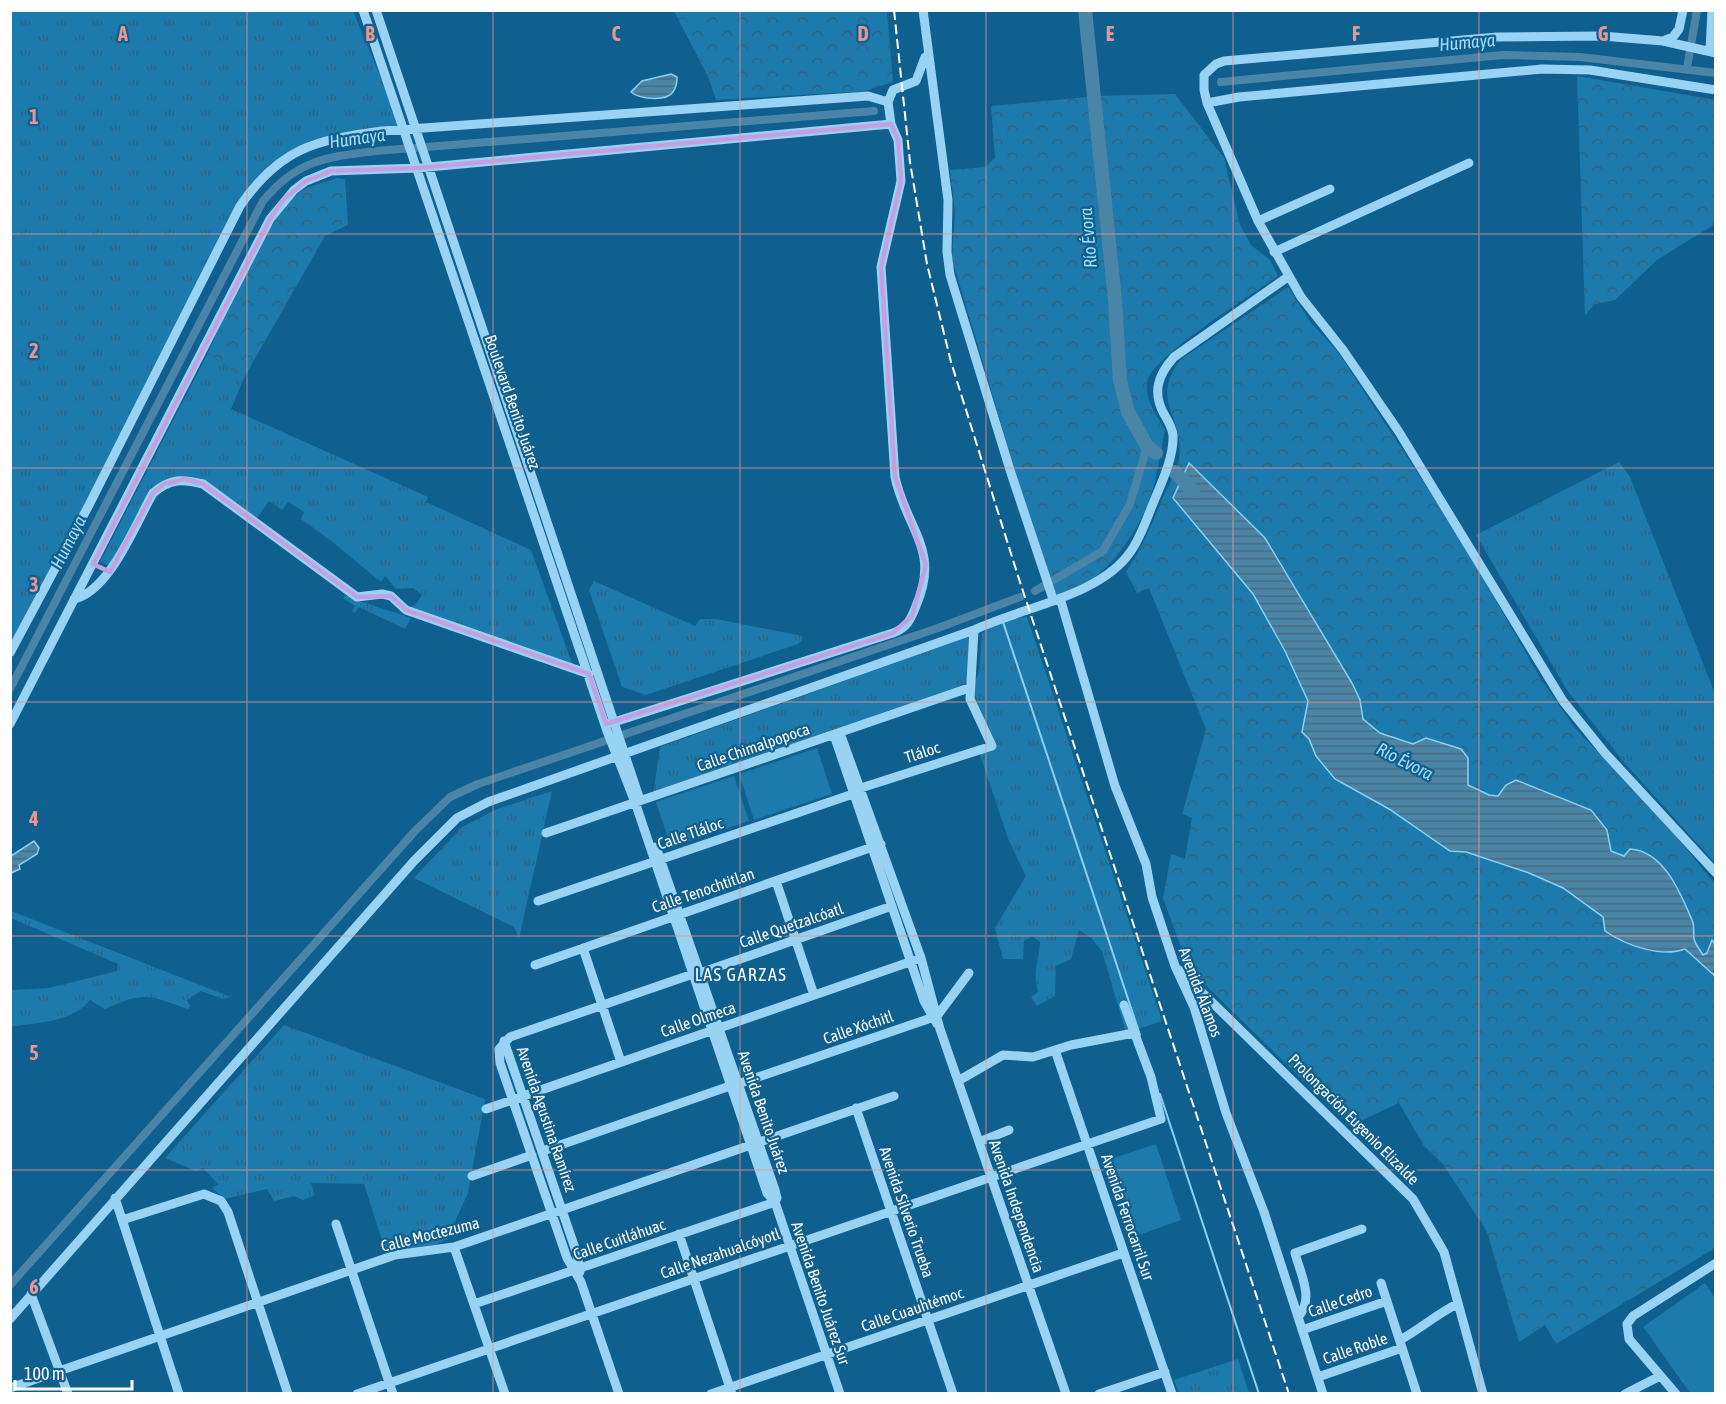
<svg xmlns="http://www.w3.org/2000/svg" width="1726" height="1404" font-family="'Asap Condensed',sans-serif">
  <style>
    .grass { fill: url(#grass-tufts) }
    .forest { fill: url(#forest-crowns) }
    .pitch { fill: #1d7aac }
    .water { fill: url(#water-rules); stroke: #89d1f7; stroke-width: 1.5 }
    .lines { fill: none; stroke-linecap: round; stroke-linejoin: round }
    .stream { stroke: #89d1f7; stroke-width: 2 }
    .canal { stroke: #4a85a7; stroke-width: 8 }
    .river { stroke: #4a85a7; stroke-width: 14 }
    .minor { stroke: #98d3f3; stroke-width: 9 }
    .rail { stroke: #fff; stroke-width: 2; stroke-dasharray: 10 4.5; stroke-linecap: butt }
    .marked { fill: none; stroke: #c4a0e2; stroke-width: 4.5; stroke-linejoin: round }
    .grid { fill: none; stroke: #ea9494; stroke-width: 1.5; stroke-opacity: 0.55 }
    .labels { text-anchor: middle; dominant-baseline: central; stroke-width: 4.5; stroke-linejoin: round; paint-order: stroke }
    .street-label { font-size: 16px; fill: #fff; stroke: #0f5f8f }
    .water-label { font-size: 18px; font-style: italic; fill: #a3dcfa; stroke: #0f5f8f }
    .neighbourhood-label { font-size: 18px; letter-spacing: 1.5px; fill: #fff; stroke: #0f5f8f }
    .grid-label { font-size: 20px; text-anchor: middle; font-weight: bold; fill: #ea9494; stroke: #0f5f8f; stroke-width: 4.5; stroke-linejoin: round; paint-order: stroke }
  </style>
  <defs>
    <pattern id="grass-tufts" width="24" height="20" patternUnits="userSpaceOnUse" patternTransform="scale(1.5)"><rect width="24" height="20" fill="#1d7aac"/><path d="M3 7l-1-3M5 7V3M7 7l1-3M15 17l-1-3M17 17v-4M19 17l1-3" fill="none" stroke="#34637c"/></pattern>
    <pattern id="forest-crowns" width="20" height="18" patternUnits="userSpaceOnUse" patternTransform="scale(1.5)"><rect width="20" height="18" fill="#1d7aac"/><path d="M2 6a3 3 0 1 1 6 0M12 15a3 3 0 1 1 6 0" fill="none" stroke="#34637c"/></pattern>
    <pattern id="water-rules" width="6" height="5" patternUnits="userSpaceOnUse" patternTransform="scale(1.5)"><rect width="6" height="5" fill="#4a85a7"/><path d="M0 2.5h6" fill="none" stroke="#4b6b7e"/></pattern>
  </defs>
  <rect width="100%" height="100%" fill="#0f5f8f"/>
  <path class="grass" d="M11,11H353L402,129L302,147L250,189L11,653Z
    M208,353L237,374L245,376L231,409L428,497L426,502L531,550L572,663L569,667L407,609L416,604L422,595L413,588L396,589L385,576L381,582L330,540L301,519L304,512L288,502L282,510L269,501L253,524L205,487L168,481L110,566L100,562Z
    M1619,462L1630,477L1715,694V863L1622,760L1567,690L1476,535Z
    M594,581L695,626L700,619H716L802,636V640L798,644L646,695L622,687L589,590Z
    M345,595L353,599L411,618L405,629L359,607L355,613L352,611L355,606L343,598Z
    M1027,617L1162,1021L1126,1033L1102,951L1090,937L1079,930L1071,959L1056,966L1055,996L1037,1006L1031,997L1038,992C1032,968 1039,964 1040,942L1032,936L1024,941L1023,959H1003L995,928L1026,876L1009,841L979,752L994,748L972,690L979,672L982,633L1008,618Z
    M972,635L971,667L965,686L653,794L660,747Z
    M552,791L519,938L514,927L414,878L462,827L497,809Z
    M11,911L231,997L223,999L201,991L187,1000L190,1006L188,1009C148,995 145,991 105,1009L90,1000C71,1023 38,1022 11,1027V990L49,988L117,971L118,964L11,918Z
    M284,1025L485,1099L468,1193L447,1239L423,1251L387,1256L364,1184L311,1183L315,1195L303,1200L294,1196L274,1201L267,1189L225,1199L212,1188L218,1184L203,1168L196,1171L165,1158Z
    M1238,1359L1249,1393H1179L1174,1380Z"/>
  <path class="forest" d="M674,11H887L893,82L865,91L716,100L709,79Z
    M1577,76L1716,100L1715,224L1657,260L1615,300L1595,304L1585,315Z
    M1175,94L1224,158L1240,225L1251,245L1270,260L1278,276C1254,293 1155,355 1148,379C1143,398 1156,414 1165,430C1160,454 1157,480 1148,503C1133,541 1099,588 1056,595L1016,474L952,259L955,212L950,170L985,167L995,158L991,106L1097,96Z
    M336,178L345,179L348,225L325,236L245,376L237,374L208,353C228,310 265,211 305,189C314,184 326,182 336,178Z
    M1288,287L1311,323L1338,352L1457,533L1539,676L1574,727L1661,818L1715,884V1248L1556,1344L1545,1325L1519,1342L1487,1232L1443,1164L1424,1146L1399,1103L1350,1126L1189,969L1163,898L1171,854L1185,859L1192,818L1182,814L1206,729L1149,588L1137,593L1126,572C1143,547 1153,521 1165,493C1170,483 1177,471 1179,459C1185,415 1149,403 1180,360Z"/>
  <path class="pitch" d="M817,748L832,794L754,820L739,774Z
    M734,776L749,821L671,847L656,802Z
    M1156,1144L1181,1220L1136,1236L1111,1159Z
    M1705,1283L1715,1298V1393H1690L1643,1327Z"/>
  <path class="water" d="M671,74L677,77C677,82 676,88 673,92C666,102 639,99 631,92L642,81Z
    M1189,463L1265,538L1352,683L1360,700L1363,719L1380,733L1413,744L1426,738L1461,749L1468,758V785L1489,795L1498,796L1506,785L1516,780L1591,810L1607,830L1611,851L1624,856L1630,849C1664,851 1681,894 1692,920C1695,926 1693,933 1694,939C1695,944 1700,950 1703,955L1707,953L1712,940L1715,944V976L1685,949C1661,958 1625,945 1605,931L1603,917L1563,888L1529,873L1466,852L1450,851L1389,809L1335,779L1316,756L1309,739L1302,732L1308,701L1285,651L1253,594L1173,498Z
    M34,841L39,848L37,854L19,865L20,869L11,873V856Z"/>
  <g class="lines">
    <path class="stream" d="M1003,622L1140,1035
      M1160,1094L1259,1394"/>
    <path class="canal" d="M1687,68L1697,10
      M1221,82L1503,55L1580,57L1716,73
      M1035,591L1103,551L1130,504L1147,446
      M10,689L263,201C297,160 326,157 376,151L874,111
      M10,1285L415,831L450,797L478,784L938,628L1020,597"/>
    <path class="river" d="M1085,10L1115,300L1120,381L1128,412L1147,446L1156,453
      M1175,472L1193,491"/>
    <path class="minor" d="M363,10L607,731L635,802L767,1193L775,1202L840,1394
      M376,10L640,800
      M923,10L948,200L947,252L950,275L1011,473L1053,599
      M1683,10L1679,29L1673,37L1663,41L1602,36L1497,37L1224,61L1216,64L1204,75V90L1207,103L1258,221L1301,297L1343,350L1399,432L1563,701L1605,753L1716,873
      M1663,41L1716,53
      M1710,51L1712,10
      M888,102L893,90L916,81L925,57
      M1207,103L1239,97L1542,69L1590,70L1716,90
      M1258,221L1330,189
      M1274,252L1469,163
      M1060,598L1115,786L1146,864L1152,897L1175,966L1194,1007L1226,1113L1264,1212L1323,1394
      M74,599C110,591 136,523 153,493C171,478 182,479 203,484L357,597L382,594L391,596L406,610L589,674
      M10,653L89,505L240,206C280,148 315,140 382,131L868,96L888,102L891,124L418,168L331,171L306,181L294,190L270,219L10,724
      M611,723L893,633C907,628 911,619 916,606C941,549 906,529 895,477L881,267L901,181L898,140L891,124
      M840,733L921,958L940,1029L1066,1394
      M834,735L924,1001L937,1024
      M861,788L992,746L970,699L974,630
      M546,833L969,688
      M656,847L775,1190L777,1198L775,1202
      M776,881L814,995
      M538,901L853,794
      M583,948L621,1062
      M535,965L881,844
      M1179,970L1413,1199L1444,1252L1483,1394
      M700,973L892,906
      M504,1041L577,1254L580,1272
      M1055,1050L1172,1394
      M958,1081L1003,1055L1033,1057L1071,1045L1134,1033
      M738,1084L937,1016L969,973
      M856,1108L953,1394
      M486,1109L921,958
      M979,1142L1009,1130
      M543,1151L730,1086
      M472,1176L532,1155
      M115,1198L179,1394
      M122,1220L204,1194L221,1201L228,1212L288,1394
      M336,1224L393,1394
      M679,1234L732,1394
      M454,1247L505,1394
      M1381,1283L1417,1394
      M31,1294L68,1394
      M474,1304L775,1202
      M1298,1317C1315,1299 1300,1273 1295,1253L1362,1229
      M10,1319L414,861L457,818L488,802L974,630C1022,607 1101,596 1131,551C1141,537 1147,518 1154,501C1162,482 1174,456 1173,435C1172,427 1168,421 1164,414C1152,392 1158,375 1174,357L1289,276
      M1302,1330L1387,1301
      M1400,1340C1420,1329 1437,1314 1457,1304
      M1318,1377L1402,1348
      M10,1388L395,1255L454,1247L894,1096
      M357,1394L1161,1119L1151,1077L1124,1005
      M619,1394L581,1282L567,1258L500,1063L499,1049L510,1037L693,974
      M711,1394L1123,1253
      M1099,1394L1165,1372
      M1625,1394L1660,1376
      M1676,1394L1629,1339L1627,1324L1633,1316L1716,1263"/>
    <path class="rail" d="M894,10L910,162L927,264L951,362L1018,576L1289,1394"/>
  </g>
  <path class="marked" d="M891,124L898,140L901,181L881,267L895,477L926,565L912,616L893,633L606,724L589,674L406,610L391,596L357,597L203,484L185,479L164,484L153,493L110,572L93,564L270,219L284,199L306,181L331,171L418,168Z"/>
  <path class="grid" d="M247,10V1394M493,10V1394M740,10V1394M986,10V1394M1233,10V1394M1479,10V1394M10,234H1716M10,468H1716M10,702H1716M10,936H1716M10,1170H1716"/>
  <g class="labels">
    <g class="street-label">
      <text transform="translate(513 402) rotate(71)">Boulevard Benito Juárez</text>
      <text transform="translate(753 747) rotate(-19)">Calle Chimalpopoca</text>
      <text transform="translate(922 752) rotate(-18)">Tláloc</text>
      <text transform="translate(690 833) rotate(-19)">Calle Tláloc</text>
      <text transform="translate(703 890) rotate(-19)">Calle Tenochtitlan</text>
      <text transform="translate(791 925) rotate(-19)">Calle Quetzalcóatl</text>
      <text transform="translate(1201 992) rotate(69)">Avenida Álamos</text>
      <text transform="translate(698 1019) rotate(-19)">Calle Olmeca</text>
      <text transform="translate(858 1027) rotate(-19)">Calle Xóchitl</text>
      <text transform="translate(764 1112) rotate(71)">Avenida Benito Juárez</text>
      <text transform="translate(547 1119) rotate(71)">Avenida Agustina Ramírez</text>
      <text transform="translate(1354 1119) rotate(45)">Prolongación Eugenio Elizalde</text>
      <text transform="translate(1017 1206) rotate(71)">Avenida Independencia</text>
      <text transform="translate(907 1212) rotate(71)">Avenida Silverio Trueba</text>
      <text transform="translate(1128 1217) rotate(71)">Avenida Ferrocarril Sur</text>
      <text transform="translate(430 1234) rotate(-14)">Calle Moctezuma</text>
      <text transform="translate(619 1239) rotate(-19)">Calle Cuitláhuac</text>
      <text transform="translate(720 1253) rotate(-19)">Calle Nezahualcóyotl</text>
      <text transform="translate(821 1293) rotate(71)">Avenida Benito Juárez Sur</text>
      <text transform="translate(1340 1301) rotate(-19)">Calle Cedro</text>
      <text transform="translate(912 1309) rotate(-19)">Calle Cuauhtémoc</text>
      <text transform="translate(1355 1348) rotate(-19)">Calle Roble</text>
    </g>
    <g class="water-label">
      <text transform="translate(1467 42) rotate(-5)">Humaya</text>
      <text transform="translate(357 138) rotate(-8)">Humaya</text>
      <text transform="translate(1088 238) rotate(-95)">Río Évora</text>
      <text transform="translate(68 542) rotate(-63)">Humaya</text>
      <text transform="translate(1405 761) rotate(27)">Río Évora</text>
    </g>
    <g class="neighbourhood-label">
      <text x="741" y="974">LAS GARZAS</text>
    </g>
  </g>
  <g class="grid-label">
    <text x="123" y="41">A</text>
    <text x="370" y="41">B</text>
    <text x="616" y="41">C</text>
    <text x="863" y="41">D</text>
    <text x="1110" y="41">E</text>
    <text x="1356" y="41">F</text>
    <text x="1603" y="41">G</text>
    <text x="34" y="124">1</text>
    <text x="34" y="358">2</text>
    <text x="34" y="592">3</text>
    <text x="34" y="826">4</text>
    <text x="34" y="1060">5</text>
    <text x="34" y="1294">6</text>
  </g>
  <rect width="1726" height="1404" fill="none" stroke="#ffffff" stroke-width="24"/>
  <path d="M15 1380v9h117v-9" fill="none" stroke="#ffffff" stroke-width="3"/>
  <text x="24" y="1380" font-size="18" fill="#ffffff" stroke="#0f5f8f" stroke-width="4.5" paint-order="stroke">100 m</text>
</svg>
